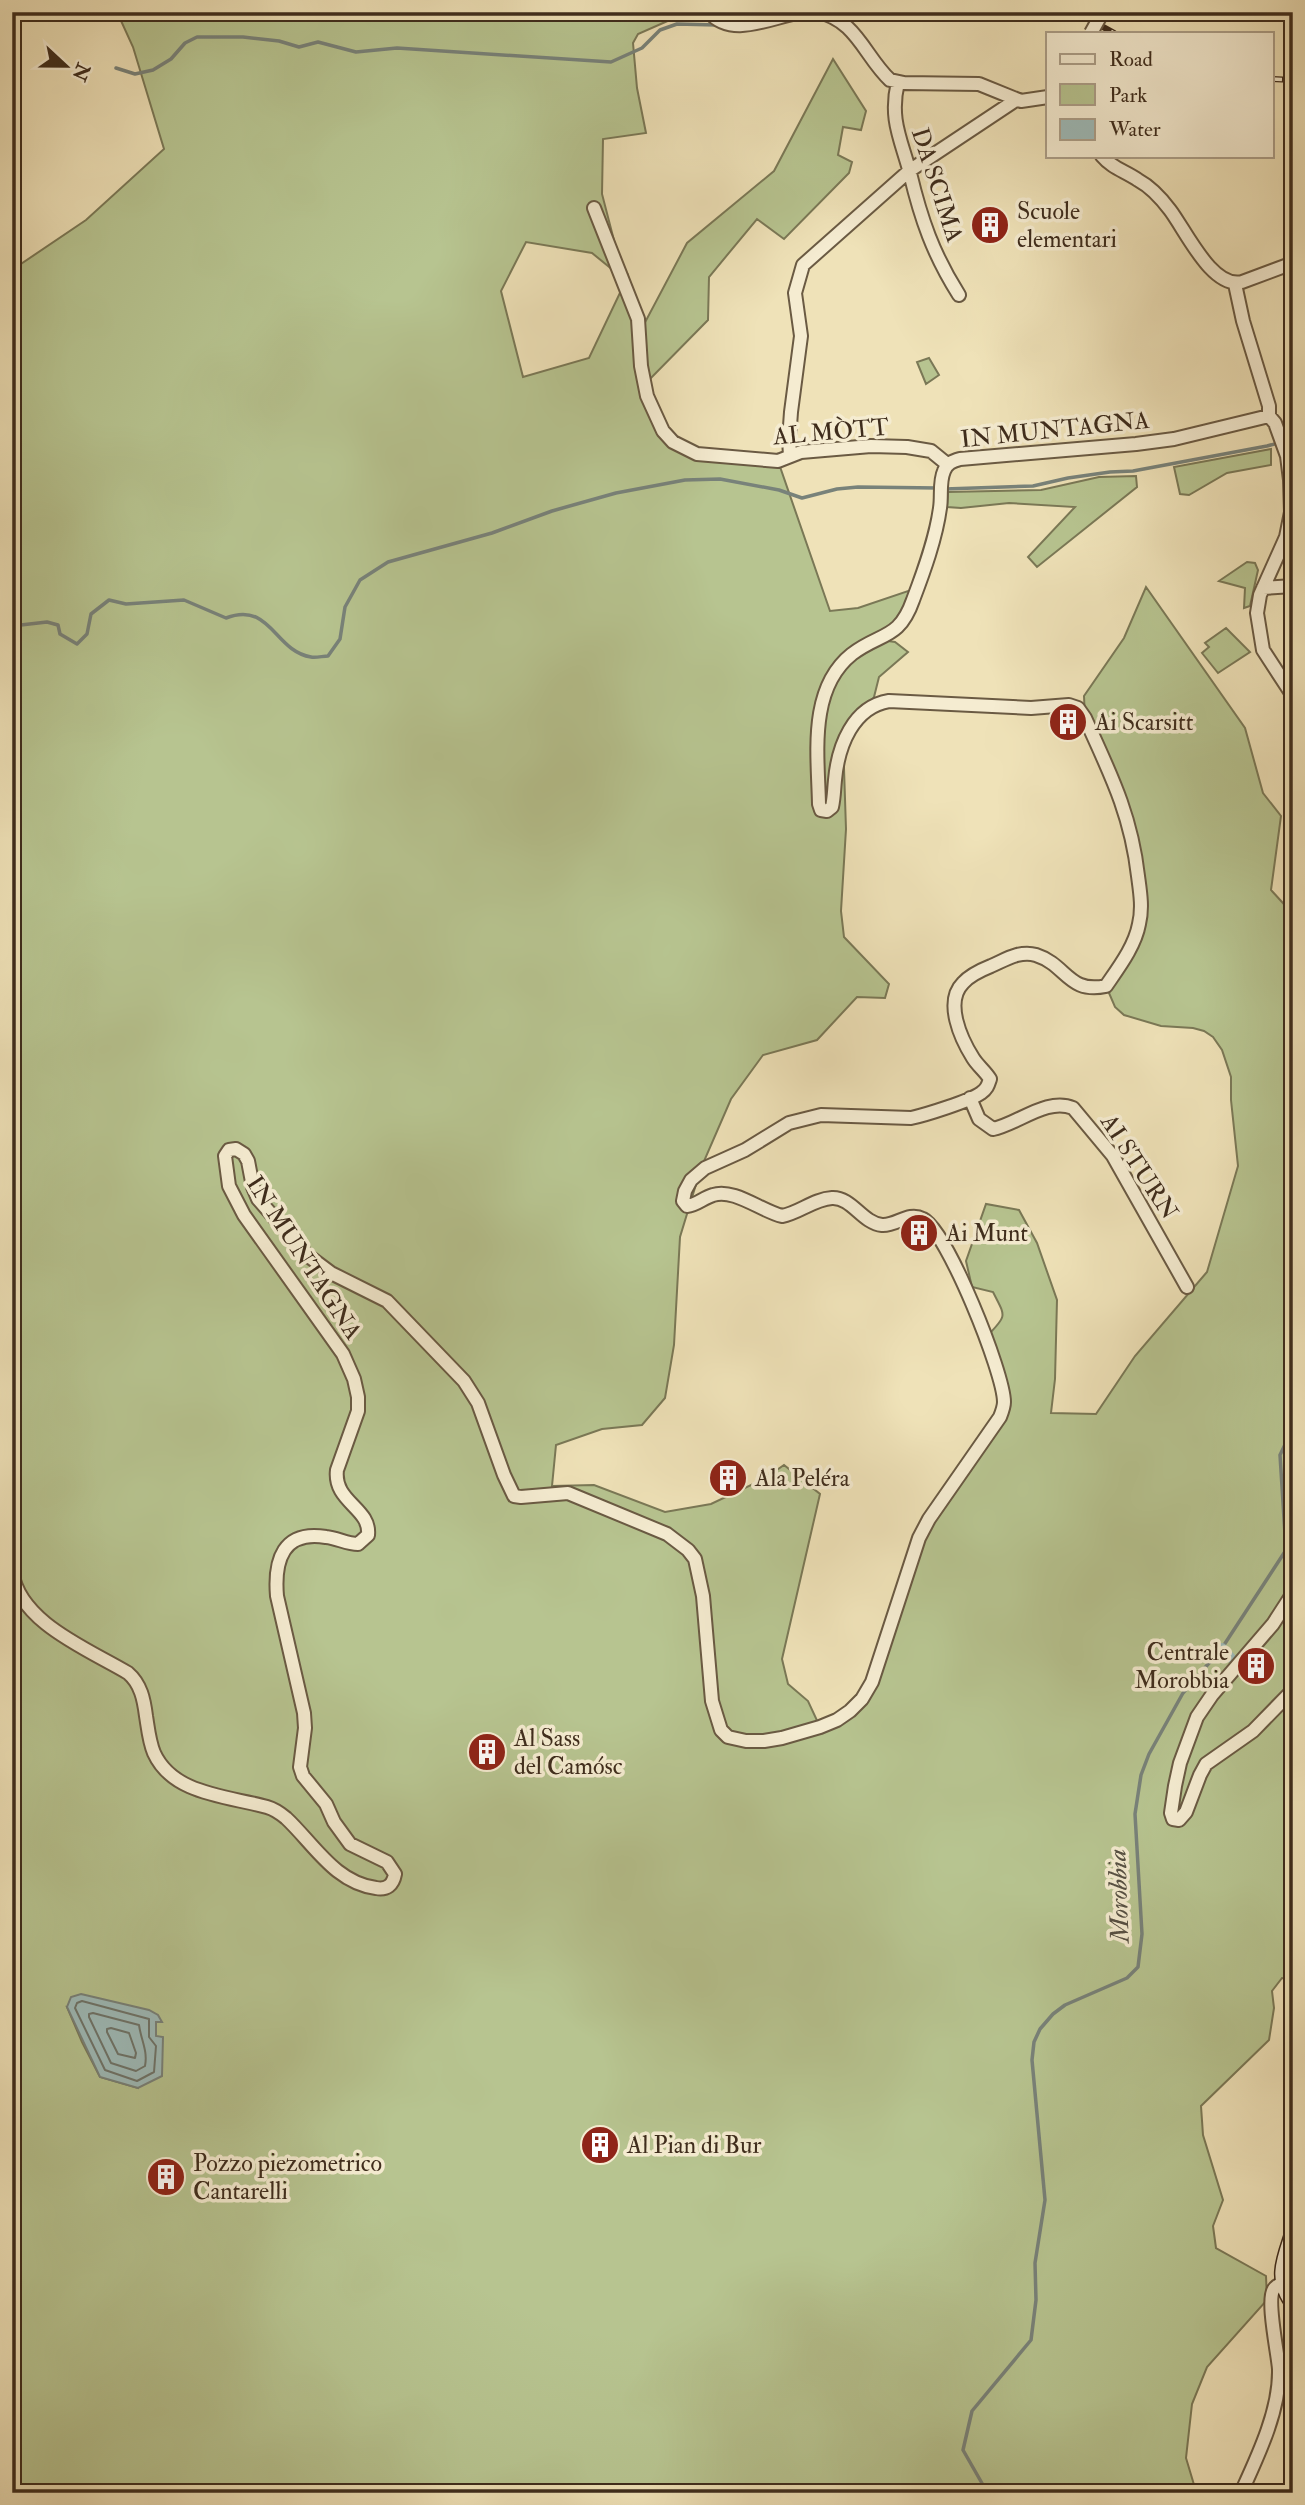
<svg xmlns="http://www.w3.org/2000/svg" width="1305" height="2505" font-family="'IM FELL Double Pica',serif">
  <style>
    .green { fill: #b7c490; stroke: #7a7856; stroke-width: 2; fill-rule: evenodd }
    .water { fill: #9ebbb9; stroke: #78827a; stroke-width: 2 }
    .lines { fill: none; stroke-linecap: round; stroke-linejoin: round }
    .shore { stroke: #6e746a; stroke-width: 2 }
    .stream { stroke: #78827a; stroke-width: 3.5 }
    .canal { stroke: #9ebbb9; stroke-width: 10 }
    .street-casing { stroke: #6a5a43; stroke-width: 16 }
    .secondary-casing { stroke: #3e2c1c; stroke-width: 19 }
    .street { stroke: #f5ecd1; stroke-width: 12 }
    .secondary { stroke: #f5ecd1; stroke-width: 16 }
    .rail-casing { stroke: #3e2c1c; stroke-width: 6 }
    .rail { stroke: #f5ecd1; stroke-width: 3.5; stroke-dasharray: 10; stroke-linecap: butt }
    .street-bridge-casing { stroke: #6a5a43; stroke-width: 16; stroke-linecap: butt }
    .street-bridge { stroke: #f5ecd1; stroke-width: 12 }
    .labels { text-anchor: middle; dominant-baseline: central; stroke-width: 7; stroke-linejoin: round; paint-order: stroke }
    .street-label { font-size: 24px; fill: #3e2c1c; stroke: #f5ecd1 }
    .poi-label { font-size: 24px; fill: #3e2c1c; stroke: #f5ecd1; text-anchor: start }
    .water-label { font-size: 26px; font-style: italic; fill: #565043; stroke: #f5ecd1 }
  </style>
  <rect width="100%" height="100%" fill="#efe2b8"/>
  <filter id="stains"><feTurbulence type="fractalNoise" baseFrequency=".00286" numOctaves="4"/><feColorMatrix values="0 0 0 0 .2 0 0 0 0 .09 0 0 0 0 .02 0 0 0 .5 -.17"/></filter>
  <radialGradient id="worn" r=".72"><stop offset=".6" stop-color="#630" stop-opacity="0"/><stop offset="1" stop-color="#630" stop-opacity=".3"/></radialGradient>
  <path class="green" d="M117,12H688L638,34L633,43L637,88L646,133L603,139L602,194L624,279L592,253L526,242L501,291L523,377L589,358L628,276L641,330L687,243L774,171L833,59L866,111L861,130L843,127L838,155L852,162L849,173L784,239L757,219L709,277L708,320L644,385L650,405L679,447L778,461L830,611L858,608L911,590L903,614L881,640L895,642L908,652L879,677L874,697L843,738L846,829L841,911L844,937L889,984L885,998L857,997L817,1040L763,1055L731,1099L701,1168L680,1237L674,1345L665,1398L642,1425L602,1429L556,1445L552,1486L594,1485L665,1512L711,1504L764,1479L784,1465L820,1494L782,1659L788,1684L808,1701L820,1727L863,1699L919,1538L1000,1417L988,1335C1008,1315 1005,1316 993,1292L972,1287L966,1261L986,1204L1019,1210L1037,1243L1057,1300L1055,1379L1051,1413L1096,1414L1135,1356L1207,1272L1238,1166L1231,1100V1077L1222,1050L1213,1037L1204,1031L1193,1028L1161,1026L1124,1015L1115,1007L1106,986L1139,926L1135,845L1085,718L1084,696L1124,638L1146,587L1245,728L1263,793L1281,816L1271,890L1293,914V1980L1282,1978L1272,1991L1274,2008L1269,2040L1201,2106L1203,2135L1223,2200L1213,2226L1216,2248L1266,2276L1267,2300L1207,2367L1192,2404L1186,2458L1195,2488L1192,2493H12V270L86,220L164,149L133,47ZM67,2007L161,2022H156V2036L138,2088L100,2077L82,2042Z
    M929,358L939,375L926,384L917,362Z
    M1271,449V465L1227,473L1189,495L1180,494L1174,467Z
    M1136,476L1137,487L1037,567L1028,557L1075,507L1009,503L961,508L947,507L948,492L1041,490L1099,477Z
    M1247,562L1255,563L1258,570L1250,606L1244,608L1245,588L1219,581Z
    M1226,628L1250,652L1218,673L1202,653L1209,647L1205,643Z"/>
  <path class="water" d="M81,1994L149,2010L158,2015L162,2022H156V2036L163,2037L162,2076L138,2088L100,2077L67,2007L71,1997Z"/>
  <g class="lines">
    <path class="shore" d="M82,2001L149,2019V2037L156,2046L154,2072L137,2081L105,2070L75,2008L77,2003Z
      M93,2013L139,2025C141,2040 148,2051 145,2066L136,2071L111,2063L89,2017V2014Z
      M111,2028L129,2033L136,2053L135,2058L118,2054L107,2032V2029Z"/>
    <path class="stream" d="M731,19L745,12
      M116,68L135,74L153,70L171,59L185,43L197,37H243L279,41L299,47L318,42L356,52L397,48L611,62L642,48L660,30L677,24L716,25
      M945,489L1033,486L1068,478L1110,472L1133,471L1267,446L1293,439
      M12,626L47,622L58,625L60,634L77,644L87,634L91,614L109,600L126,604L184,600L226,618C271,601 274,651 311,657C316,658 323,656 328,656L340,639L345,607L360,580L388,562L492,533L552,511L616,493L685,480L720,479L779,490L802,498L837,489L858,487L938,488
      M785,2493H793
      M984,2493L983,2485L963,2450L972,2411L1031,2340L1036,2300L1035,2263L1045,2200L1032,2060L1034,2042L1040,2029L1053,2014L1065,2005L1127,1978L1138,1967L1142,1934L1135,1814L1141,1775L1149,1754L1183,1693L1222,1648L1286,1550L1280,1455L1293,1428"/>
    <path class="canal" d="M1222,1648L1231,1658"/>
    <defs>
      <path id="street" d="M709,12C733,40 774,15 804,12
        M817,12C856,19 865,57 890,80L904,83L979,84L1021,101L1048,97
        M898,82C889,119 901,139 910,173C921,219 933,254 959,295
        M1102,156C1112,168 1125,171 1138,180C1151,187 1161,198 1170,210C1186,231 1212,289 1242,282L1293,263
        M594,208L638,319L641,366L647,396L663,431L673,442L697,454L778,461L801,452L871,446L907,447L931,451L947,464
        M1235,284L1243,321L1269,406V416L1275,423L1287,456L1290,480L1291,512L1286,537L1260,595L1257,613L1263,650L1293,696
        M790,455L789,440L791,412L801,336L795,293L803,265L909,171L1016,100
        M1263,588L1293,586
        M970,1098L979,1119L993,1129C1018,1124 1047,1097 1073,1108L1113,1156L1187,1287
        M12,1572C20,1623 88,1649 128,1673C141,1684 144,1700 146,1716C148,1728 149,1741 154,1753C173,1795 228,1796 267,1807C274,1809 280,1813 286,1818C313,1843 335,1883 376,1888C387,1890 393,1885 395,1874L387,1862L350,1844L334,1822L326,1804L303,1776L300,1767L305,1728L304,1713L277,1596C274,1560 283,1530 326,1537C337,1538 347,1544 358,1544L368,1535C371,1508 333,1502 337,1470L358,1411V1397L354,1379L343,1354L244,1215L229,1186L225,1156L229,1150L236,1149L244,1154L248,1161L253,1187L258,1199L307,1255L331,1273L387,1301L464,1381L478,1403L504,1475L514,1496L521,1497L568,1493L667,1534L688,1550L695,1559L703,1596L712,1701L721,1730L728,1737L746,1741H764L782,1738L820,1727L837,1720L850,1711L862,1699L872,1682L919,1538L929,1519L1000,1417C1002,1412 1004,1407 1004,1402C1004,1373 947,1231 923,1219C908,1211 897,1226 882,1225C862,1223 852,1197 832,1198C814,1199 799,1213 782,1216C761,1211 734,1188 713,1195C703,1198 697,1205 687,1206L683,1201L685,1191L691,1180L705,1168L745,1150L789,1123L821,1115L911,1118C925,1115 970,1101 981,1093C987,1089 988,1085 990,1079C985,1071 978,1066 973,1058C961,1039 944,1002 963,983C970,975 981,970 991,966C1005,960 1020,950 1036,955C1067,965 1068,994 1106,986C1119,967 1135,946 1139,924C1143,908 1140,891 1138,876C1131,814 1110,773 1085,718L1078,708L1069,705L1031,708L889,701C853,707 838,746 835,780C834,790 834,798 832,807L827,811L821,810L819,804C818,755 808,689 852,654C881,632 899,640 913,600C924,571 936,538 940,508C942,496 939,482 944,471C947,463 953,461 960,459L1136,444L1174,439L1269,416
        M1293,1593L1273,1624L1212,1695L1197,1717L1180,1763L1175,1786L1171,1813L1173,1819L1179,1820L1186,1812L1200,1775L1206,1764L1253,1731L1293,1690
        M1241,2493C1258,2456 1280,2410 1279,2369C1278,2354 1266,2299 1274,2289C1276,2285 1280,2285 1283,2283"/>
      <path id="secondary" d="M1293,2235C1285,2259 1276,2279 1293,2302"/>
    </defs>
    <use href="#street" class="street-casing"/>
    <use href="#secondary" class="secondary-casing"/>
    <use href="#street" class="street"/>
    <use href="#secondary" class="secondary"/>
    <defs>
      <path id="rail" d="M1076,12L1114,33
        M1272,79L1293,80"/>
    </defs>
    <use href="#rail" class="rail-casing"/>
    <use href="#rail" class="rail"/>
    <defs>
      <path id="street-bridge" d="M1091,33L1101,15"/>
    </defs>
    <use href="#street-bridge" class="street-bridge-casing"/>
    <use href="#street-bridge" class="street-bridge"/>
  </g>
  <defs>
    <symbol id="building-disc" viewBox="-11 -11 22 22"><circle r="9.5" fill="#8f2418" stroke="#f5ecd1"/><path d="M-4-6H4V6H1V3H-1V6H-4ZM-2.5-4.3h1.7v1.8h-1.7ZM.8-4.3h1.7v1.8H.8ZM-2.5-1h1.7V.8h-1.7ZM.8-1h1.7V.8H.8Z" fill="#fff"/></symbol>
  </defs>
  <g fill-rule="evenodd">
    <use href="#building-disc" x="968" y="203" width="44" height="44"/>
    <use href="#building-disc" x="1046" y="700" width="44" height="44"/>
    <use href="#building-disc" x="897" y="1211" width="44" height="44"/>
    <use href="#building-disc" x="706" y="1456" width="44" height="44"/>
    <use href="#building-disc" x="1234" y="1644" width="44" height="44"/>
    <use href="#building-disc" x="465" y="1730" width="44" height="44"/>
    <use href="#building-disc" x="578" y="2123" width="44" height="44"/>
    <use href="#building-disc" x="144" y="2155" width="44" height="44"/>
  </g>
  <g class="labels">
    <g class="street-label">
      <text transform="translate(937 185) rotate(72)">DA SCIMA</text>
      <text transform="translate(1055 430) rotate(-6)">IN MUNTAGNA</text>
      <text transform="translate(831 432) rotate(-5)">AL MÒTT</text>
      <text transform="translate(1139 1167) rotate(57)">AI STURN</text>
      <text transform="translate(304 1258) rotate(57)">IN MUNTAGNA</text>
    </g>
    <g class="poi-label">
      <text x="1017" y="211">Scuole<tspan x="1017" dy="28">elementari</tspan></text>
      <text x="1095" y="722">Ai Scarsitt</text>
      <text x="946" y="1233">Ai Munt</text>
      <text x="755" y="1478">Ala Peléra</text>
      <text x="1229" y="1652" text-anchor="end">Centrale<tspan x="1229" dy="28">Morobbia</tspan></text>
      <text x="514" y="1738">Al Sass<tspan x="514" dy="28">del Camósc</tspan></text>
      <text x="627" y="2145">Al Pian di Bur</text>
      <text x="193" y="2163">Pozzo piezometrico<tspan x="193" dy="28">Cantarelli</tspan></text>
    </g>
    <g class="water-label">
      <text transform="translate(1119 1896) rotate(-92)">Morobbia</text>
    </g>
  </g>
  <rect width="1305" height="2505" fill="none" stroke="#efe2b8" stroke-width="42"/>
  <rect x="14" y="14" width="1277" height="2477" fill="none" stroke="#3e2c1c" stroke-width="3.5"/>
  <rect x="21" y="21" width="1263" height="2463" fill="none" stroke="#3e2c1c" stroke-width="2"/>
  <rect x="1046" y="32" width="228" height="126" fill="#f5ecd1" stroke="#ac9f89" stroke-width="2"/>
  <rect x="1060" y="54" width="35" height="10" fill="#f5ecd1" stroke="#ac9f89" stroke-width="2"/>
  <text x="1109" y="66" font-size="21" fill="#3e2c1c">Road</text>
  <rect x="1060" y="84" width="35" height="21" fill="#b7c490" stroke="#ac9f89" stroke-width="2"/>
  <text x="1109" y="102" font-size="21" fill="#3e2c1c">Park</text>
  <rect x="1060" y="119" width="35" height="21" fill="#9ebbb9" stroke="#ac9f89" stroke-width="2"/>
  <text x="1109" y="136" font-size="21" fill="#3e2c1c">Water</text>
  <g transform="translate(66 66) rotate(112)" stroke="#f5ecd1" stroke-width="5" paint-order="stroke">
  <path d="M0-5L12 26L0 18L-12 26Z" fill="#3e2c1c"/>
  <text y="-10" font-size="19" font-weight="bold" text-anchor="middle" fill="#3e2c1c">N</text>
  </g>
  <rect width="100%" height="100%" filter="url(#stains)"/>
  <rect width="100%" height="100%" fill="url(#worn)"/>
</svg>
